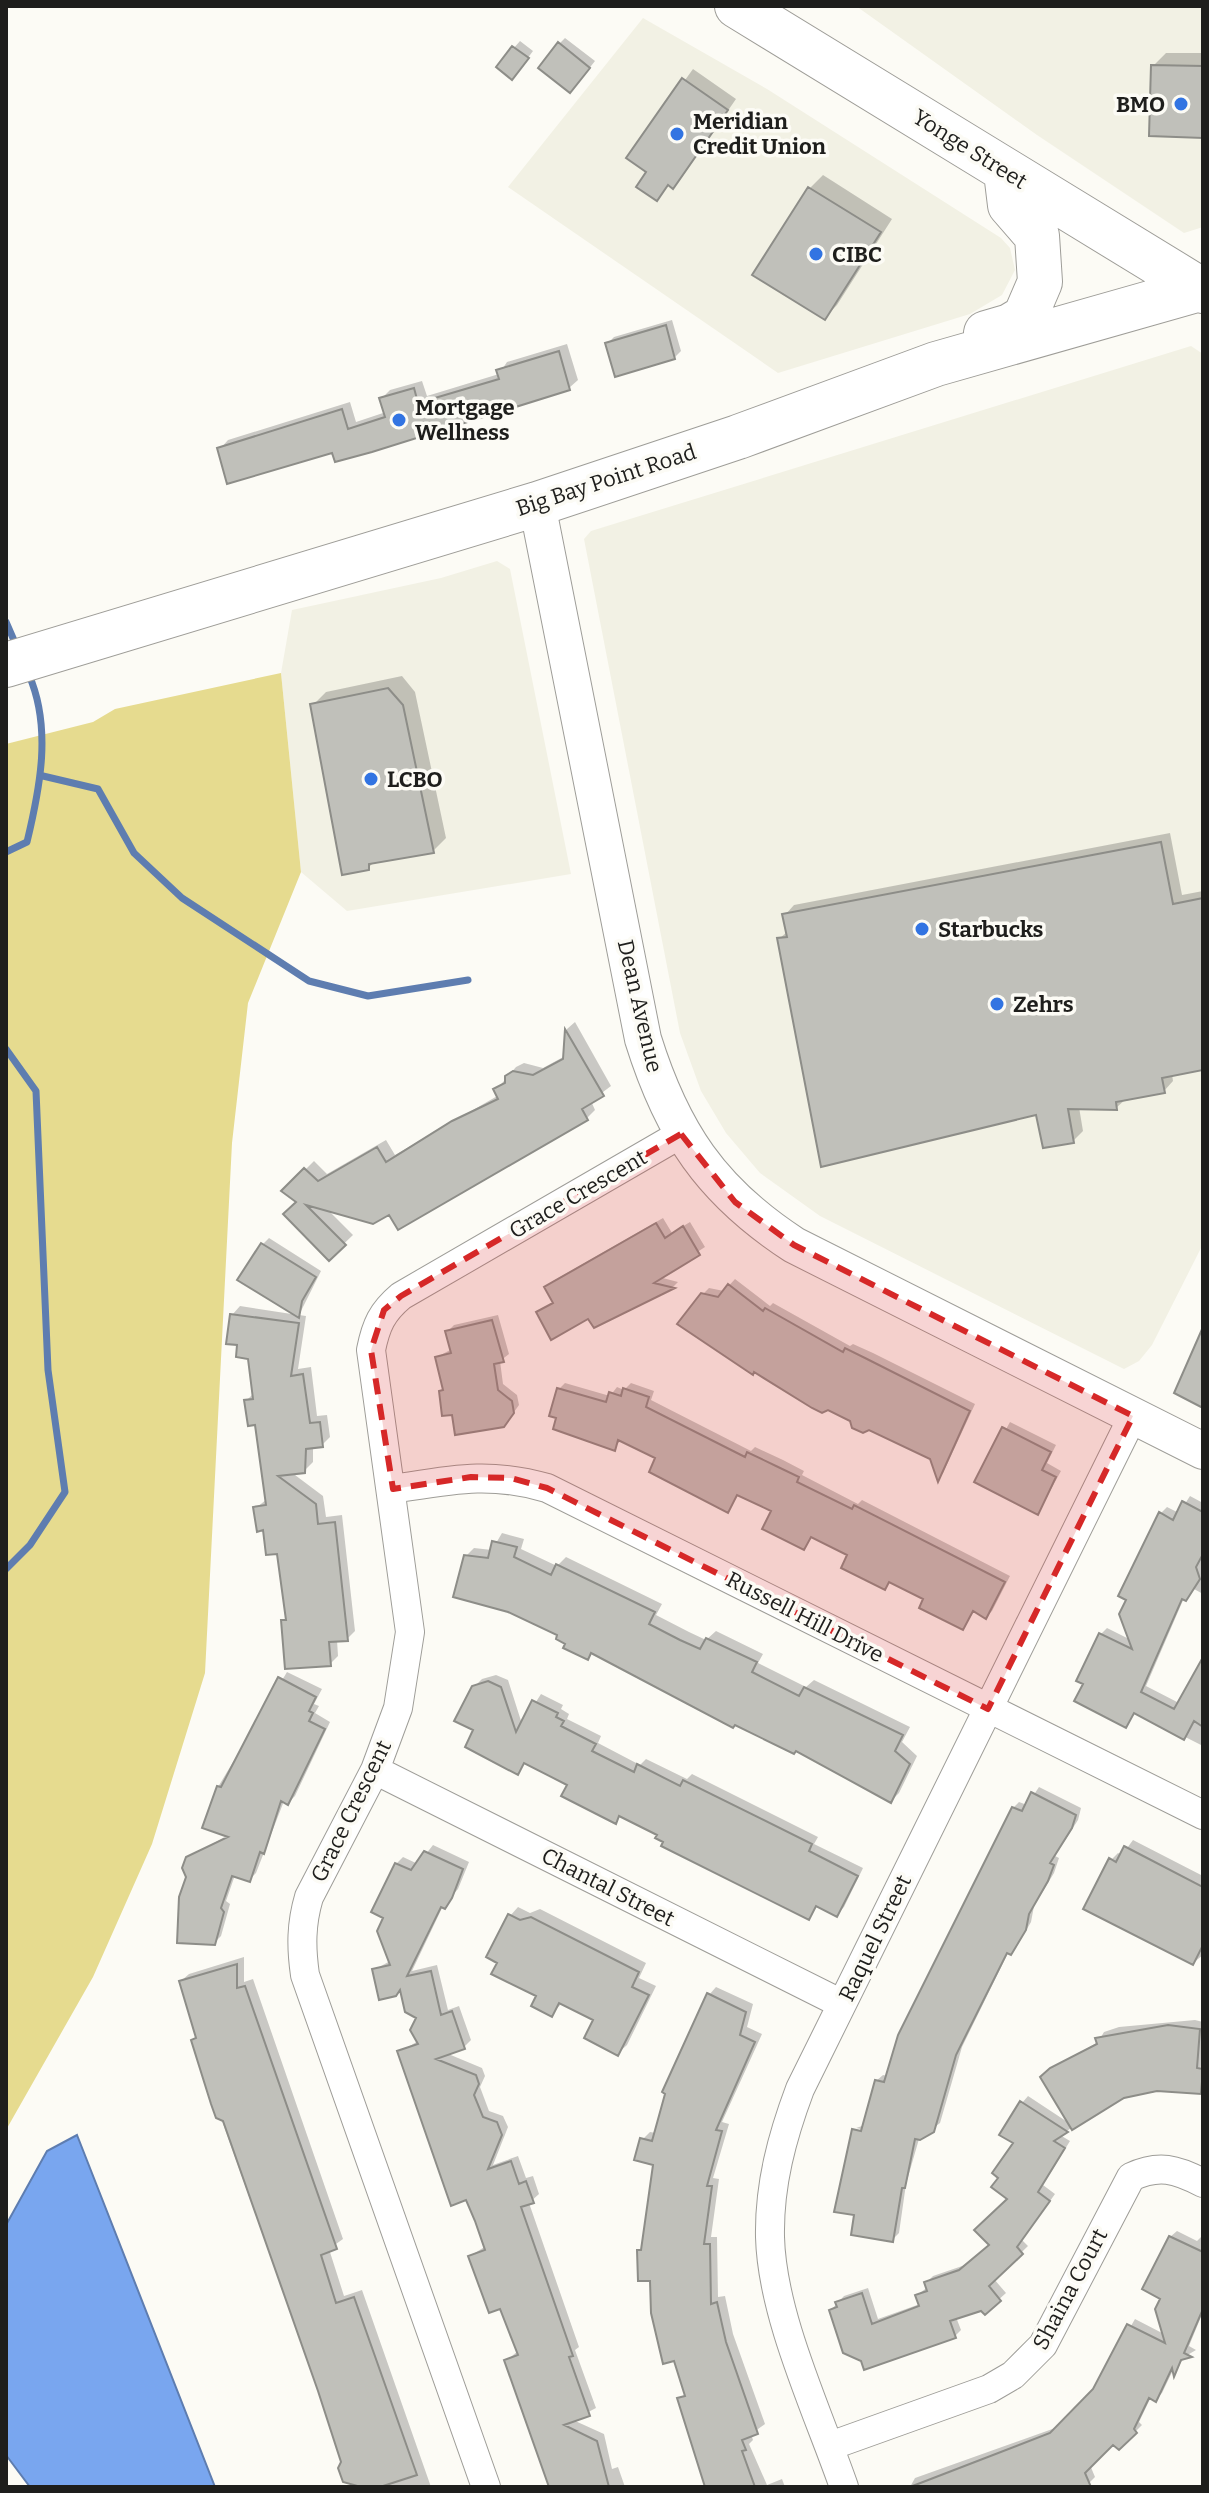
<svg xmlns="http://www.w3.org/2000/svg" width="1209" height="2493" font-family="Bitter,serif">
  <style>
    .built { fill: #f2f1e4 }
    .green { fill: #e6db8f }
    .water { fill: #79a6ef; stroke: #5e7db0; stroke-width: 2 }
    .shadow { fill: #0003 }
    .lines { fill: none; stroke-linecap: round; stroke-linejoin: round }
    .stream { stroke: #5e7db0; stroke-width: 7 }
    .building { fill: #c0c0ba; stroke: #8d8d88; stroke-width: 2 }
    .minor-casing { stroke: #9e9d98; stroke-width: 30 }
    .tertiary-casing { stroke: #9e9d98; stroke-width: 38 }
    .primary-casing { stroke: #9e9d98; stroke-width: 46 }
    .minor { stroke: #fff; stroke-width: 28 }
    .tertiary { stroke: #fff; stroke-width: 36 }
    .primary { stroke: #fff; stroke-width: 44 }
    .marked { fill: #d62828; fill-opacity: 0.2; stroke: #d62828; stroke-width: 6; stroke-dasharray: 16 10; stroke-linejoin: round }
    .poi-dot { fill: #3274e2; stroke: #fcfbf5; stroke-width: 3 }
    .labels { text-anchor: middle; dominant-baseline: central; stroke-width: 7; stroke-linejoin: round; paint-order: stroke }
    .poi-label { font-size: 22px; font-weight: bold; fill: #1e1e1c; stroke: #fcfbf5; text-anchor: start }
    .street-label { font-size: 22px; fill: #1e1e1c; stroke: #fcfbf5 }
  </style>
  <rect width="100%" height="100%" fill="#fcfbf5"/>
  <path class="built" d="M856,6H1203V227L1184,233L1037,135Z
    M643,18L767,89L1001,238L1010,248L1015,270L1002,295L970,314L778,373L508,187Z
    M1191,346L1203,354V1244L1152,1345L1139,1361L1124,1369L820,1216L760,1173L726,1133L701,1091L680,1033L584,539L591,531Z
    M497,561L510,569L571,874L347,911L301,872L281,673L292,610L441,578Z"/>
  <path class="green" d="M281,673L301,872L248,1003L232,1143L205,1673L152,1844L93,1977L6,2130V744L93,722L115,709Z"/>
  <path class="water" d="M77,2135L215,2487H30L6,2455V2225L47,2151Z"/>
  <path class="shadow" d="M565,38L595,61L576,85L559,44Z
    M520,41L533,51L518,71L498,66Z
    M1166,53H1203V136L1153,66Z
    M693,69L736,99L682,177L673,186L669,184L657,198L649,171L629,158Z
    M823,175L892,219L837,305L824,318L755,274L810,188Z
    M672,320L681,351L674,358L608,343L614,337Z
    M567,344L578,380L569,388L334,450L220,449L228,440L350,402L356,422L386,412L381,399L390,390L422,381L427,396L499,374L507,362Z
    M402,676L415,692L446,838L433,851L375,861L368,868L313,705L326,692Z
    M1170,833L1182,895L1203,891V1068L1172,1074L1173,1081L1164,1091L1127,1098L1116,1108L1079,1107L1083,1131L1073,1141L1038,1113L779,939L788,931L785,915L794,905Z
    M575,1022L611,1086L591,1101L595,1110L587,1118L390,1212L327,1209L353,1235L329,1258L299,1202L284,1191L314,1161L327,1174L386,1140L395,1155L499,1095L496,1090L516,1067L524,1063L543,1068L565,1056L567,1029Z
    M663,1218L672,1233L690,1222L705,1247L659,1277L678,1282L674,1286L595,1326L589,1317L538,1313L554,1301L546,1287L553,1281Z
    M269,1238L321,1271L299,1315L306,1316L298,1369L311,1367L317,1416L327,1415L330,1437L322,1445L313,1446V1462L304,1471L291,1472L323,1496L326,1517L342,1515L355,1631L347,1639L337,1640L338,1656L330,1664L283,1621L288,1616L279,1552L256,1508L267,1499L257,1423L246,1401L254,1393L250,1357L240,1344L232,1315L240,1306L298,1315L263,1244Z
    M735,1279L770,1306L773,1303L850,1346L853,1344L873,1353L975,1404L943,1473L938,1478L931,1458L852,1420L702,1295L709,1288L724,1291Z
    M498,1315L509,1354L500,1361L503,1384L517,1395L519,1405L509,1419L453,1413L441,1391L444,1388L437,1357L452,1349L448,1331L454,1325Z
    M565,1383L610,1396L617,1387L624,1390L631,1383L654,1391L651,1400L751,1451L755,1447L783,1460L804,1471L802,1475L858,1504L862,1500L1010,1576L992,1611L986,1617L975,1610L963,1628L926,1598L892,1581L884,1588L850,1554L813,1536L804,1547L773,1510L739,1494L728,1511L658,1457L622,1439L614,1448L559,1389Z
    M1010,1422L1056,1445L1047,1463L1061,1471L1038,1513L977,1482Z
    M1190,1496L1203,1503V1594L1194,1589L1184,1598L1146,1686L1179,1703L1203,1675V1746L1136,1712L1126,1726L1085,1683L1101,1634L1107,1628L1131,1640L1161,1513L1167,1507L1179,1513Z
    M502,1533L524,1539L521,1549L557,1566L566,1557L662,1604L656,1615L689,1632L706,1640L716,1631L763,1654L758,1663L806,1687L814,1680L910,1727L902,1742L917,1756L899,1793L891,1801L796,1749L593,1652L588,1658L466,1556L474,1548L492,1550Z
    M287,1672L322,1689L314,1704L319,1706L315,1713L330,1722L295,1796L288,1803L284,1801L256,1873L249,1880L235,1875L226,1901L230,1904L221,1936L214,1943L188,1877V1858L228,1835L218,1787Z
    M496,1675L508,1680L522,1724L541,1694L563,1705L561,1709L569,1714L567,1719L601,1736L598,1743L640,1765L646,1759L687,1779L692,1774L818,1837L814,1844L863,1868L844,1907L837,1914L818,1905L809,1918L622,1815L615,1821L570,1784L526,1762L518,1772L476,1730L474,1687L482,1679Z
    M1039,1787L1081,1808L1078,1820L1055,1856L1059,1858L1054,1873L1034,1906L1031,1922L1017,1946L1009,1951L962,2047L940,2123L919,2139L906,2184L899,2233L893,2239L857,2213L854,2130L871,2131L856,2128L865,2125L876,2081L883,2075L888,2076L1013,1808L1019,1802L1027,1805Z
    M1133,1840L1203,1876V1955L1193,1963L1111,1860L1118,1853L1122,1855Z
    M433,1845L469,1862L458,1889L443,1906L412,1971L437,1965L448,2010L459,2006L471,2040L464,2047L446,2053L482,2068L485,2076L480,2087L489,2111L503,2116L508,2127L493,2165L518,2156L526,2178L533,2176L539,2194L529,2203L579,2347L575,2350L596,2408L573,2420L604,2434L612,2469L618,2467L625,2487H568L507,2360L518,2351L501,2306L470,2256L486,2246L477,2220L400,2052L418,2041V2017L401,1988L374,1970L390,1961L386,1917L396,1864L403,1857L418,1864Z
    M518,1907L530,1913L540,1909L646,1963L639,1978L656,1986L627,2045L618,2053L596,2019L562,2003L551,2015L539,1995L500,1962L510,1916Z
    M244,1957V1982L253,1979L343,2239L329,2249L344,2296L362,2290L431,2487H353L193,2040L198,2036L181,1981L189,1974Z
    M716,1987L753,2004L747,2027L762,2034L722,2122L729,2124L713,2178L719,2179L711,2237H717L718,2297L725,2296L733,2334L765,2424L751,2434L753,2440L749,2444L767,2485L782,2479L785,2487H707L679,2399L686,2393L652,2279L639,2251L643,2247L655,2164L642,2140L650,2132L656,2133L709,1995Z
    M1195,2020L1203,2022L1200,2086L1124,2096L1060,2135L1070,2141L1043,2185L1055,2194L1022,2240L1028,2246L994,2279L1006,2293L985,2312L982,2309L956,2317L961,2330L955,2336L865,2368L831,2310L844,2296L868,2288L878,2319L920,2304L917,2295L928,2287L926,2283L933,2276L968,2264L991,2245L1010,2199L1022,2103L1028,2096L1072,2125L1049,2071L1098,2042L1104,2032L1119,2027Z
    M1177,2231L1197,2241L1203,2235V2312L1189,2346L1196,2350L1184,2357L1175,2373L1174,2368L1162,2393L1156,2399L1151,2397L1139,2422L1142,2425L1119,2448L1113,2442L1090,2465L1095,2477L1089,2483L1080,2487H910L915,2478L1058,2427L1094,2390L1135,2319L1164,2334L1163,2298L1170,2237Z"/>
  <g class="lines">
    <path class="stream" d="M6,622L16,645
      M43,776L98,789L134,853L182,898L309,981L368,996L468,980
      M6,852L27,842C40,788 52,728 29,675
      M6,1049L36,1091L48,1370L65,1492L30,1545L6,1569"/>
  </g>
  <path class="building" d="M558,42L590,68L570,93L538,68Z
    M512,46L529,58L512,80L496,67Z
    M1151,65L1203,66V138L1149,136Z
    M682,78L728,110L673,189L668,185L657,201L636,187L646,172L626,158Z
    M808,187L881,232L825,320L752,275Z
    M666,325L675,359L615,377L605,343Z
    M559,351L570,390L372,452L335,462L332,453L227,484L217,448L342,409L348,429L385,417L379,398L414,388L418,403L499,379L496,370Z
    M388,688L403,705L434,853L369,864V870L342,875L310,704Z
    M1161,842L1173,904L1203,898V1070L1162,1078L1165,1093L1116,1102L1117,1110L1068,1109L1074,1143L1043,1148L1036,1115L821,1167L777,938L787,937L782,914Z
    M565,1029L604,1096L582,1109L588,1120L398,1230L389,1215L373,1224L306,1205L346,1245L329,1261L283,1214L296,1202L281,1191L304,1168L318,1181L377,1147L386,1162L452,1121L498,1099L493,1089L505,1083V1076L513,1071L533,1075L563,1059Z
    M656,1223L665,1238L683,1226L700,1255L654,1283L675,1288L594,1328L588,1319L551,1340L536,1312L553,1303L544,1287Z
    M261,1243L316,1277L302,1301L299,1318L237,1280Z
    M728,1284L763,1311L765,1308L843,1352L845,1348L867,1359L970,1411L938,1482L930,1459L869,1430L863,1433L852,1428L850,1421L828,1410L822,1413L812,1408L754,1372L753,1375L677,1324L701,1293L718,1297Z
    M230,1314L299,1323L291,1376L303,1374L310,1423L320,1422L323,1447L306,1449L305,1473L278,1476L316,1504L318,1524L335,1522L348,1641L329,1642L331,1666L285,1669L281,1620H286L277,1554L266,1555L263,1530L257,1532L253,1507L266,1505L255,1425L248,1426L244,1400L253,1399L248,1359L236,1357L237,1345L226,1344Z
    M492,1320L504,1362L494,1364L498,1390L512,1401L514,1413L504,1427L455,1435L452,1415L442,1416L439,1391L443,1390L435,1357L451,1353L445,1331Z
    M1203,1327V1408L1174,1393Z
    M557,1388L606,1402L609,1392L621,1396L623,1388L649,1397L646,1407L745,1457L747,1452L776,1466L799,1477L797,1482L852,1509L854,1505L1005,1582L986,1619L973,1611L963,1630L919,1608L923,1599L889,1582L885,1590L841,1568L847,1555L811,1537L804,1550L762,1529L771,1511L737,1495L728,1513L649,1472L655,1458L618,1440L615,1451L553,1429L556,1418L549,1416Z
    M1002,1427L1051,1452L1042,1470L1056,1477L1038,1515L974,1482Z
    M1182,1501L1203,1512V1554L1196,1567L1200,1579L1186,1601L1182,1599L1141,1692L1174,1709L1203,1657V1727L1194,1721L1184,1740L1134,1713L1126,1728L1074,1701L1083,1684L1076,1681L1099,1633L1132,1649L1119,1614L1126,1600L1118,1596L1159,1512L1173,1520Z
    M492,1541L517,1547L514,1557L551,1575L556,1564L655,1612L649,1624L680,1640L700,1649L706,1638L757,1662L752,1672L799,1696L804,1687L903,1735L895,1751L910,1764L891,1803L796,1751L794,1754L735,1725L733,1728L591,1653L588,1660L563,1648L565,1644L556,1639L557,1635L508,1612L453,1597L464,1555L488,1558Z
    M278,1677L316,1697L309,1711L313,1713L309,1721L325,1729L288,1805L281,1801L264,1854L260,1852L250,1882L232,1876L221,1908L224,1912L215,1945L177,1943L179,1897L186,1877L182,1868L186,1857L228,1837L202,1828L217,1786L221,1787Z
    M488,1681L501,1687L516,1732L532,1700L558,1713L556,1717L564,1721L561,1726L596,1744L592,1751L634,1772L637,1764L680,1786L683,1780L812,1844L809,1851L858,1876L837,1917L816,1906L809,1920L661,1846L663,1842L655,1838L657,1835L619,1816L616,1824L561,1796L567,1785L524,1763L518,1775L465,1747L473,1730L454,1721L472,1686Z
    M1031,1792L1076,1815L1072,1828L1050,1863L1054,1865L1048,1881L1029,1914L1026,1930L1011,1955L1007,1953L956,2055L934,2132L920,2140L915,2139L905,2188H902L893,2242L851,2235L854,2215L834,2212L852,2129L861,2131L875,2080L884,2082L898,2035L1012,1807L1022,1811Z
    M1124,1846L1203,1887V1945L1193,1965L1083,1909L1109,1858L1116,1862Z
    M424,1851L463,1869L452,1898L445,1909L441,1907L407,1976L431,1971L441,2015L452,2011L465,2049L436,2059L476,2075L479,2084L474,2095L483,2117L497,2122L502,2135L488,2169L511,2161L519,2184L526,2181L534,2203L521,2207L573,2356L569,2357L590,2416L564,2425L597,2441L609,2487H549L504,2360L518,2355L500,2309L489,2313L468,2256L485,2250L475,2221L466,2200L451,2206L397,2051L418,2044L410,2030L416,2018L405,2012L400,1990L396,1996L379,2000L372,1969L390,1965L377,1931L383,1918L371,1912L395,1863L411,1870Z
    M508,1914L520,1920L531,1917L639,1972L632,1987L649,1995L618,2056L584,2038L593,2020L559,2003L552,2017L531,2006L536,1996L491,1974L497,1963L486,1957Z
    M237,1964V1988L245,1986L337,2249L321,2255L336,2303L354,2297L417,2475L380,2487H361L343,2482L338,2468L341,2462L318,2391L223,2121L216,2118L211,2104L191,2040L196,2038L179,1981Z
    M707,1993L746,2012L740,2035L755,2042L716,2130L722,2131L707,2186H712L704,2244H710L711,2304L717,2302L726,2342L758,2434L742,2440L746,2450L742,2451L755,2487H705L677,2398L685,2396L674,2361L663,2364L651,2313L650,2281H638L637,2250H641L653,2165L634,2160L640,2138L652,2141L665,2094L662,2092Z
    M1168,2025L1200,2029L1197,2068L1203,2069L1201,2094L1157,2091L1124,2098L1072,2130L1040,2077L1050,2068L1097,2044L1095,2038Z
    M1020,2101L1068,2132L1054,2141L1065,2148L1038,2192L1050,2201L1017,2247L1023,2254L989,2286L1001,2301L985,2315L981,2311L950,2321L956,2338L864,2370L861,2361L843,2353L829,2310L837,2307L835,2302L862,2293L872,2324L919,2306L915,2295L927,2291L924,2282L959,2270L989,2245L974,2230L1007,2199L991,2187L998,2178L992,2173L1013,2143L999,2135Z
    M1169,2236L1203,2252V2309L1184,2353L1192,2357L1181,2360L1174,2377L1172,2368L1156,2402L1149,2398L1134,2429L1137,2433L1119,2450L1113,2445L1085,2473L1091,2487H910L1050,2433L1093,2389L1127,2324L1165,2343L1155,2309L1160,2299L1142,2289Z"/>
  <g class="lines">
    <defs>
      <path id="minor" d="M393,1489C451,1480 488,1471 547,1488L1203,1815
        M375,1770L842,2004
        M830,2446L989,2389L1013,2375L1043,2345L1131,2177C1159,2164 1176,2169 1203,2183
        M486,2487L305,1975C301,1947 301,1924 309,1897L375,1770L398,1708L410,1632L371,1350C376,1325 382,1312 401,1296L681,1134
        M844,2487C818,2412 772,2316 770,2237C769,2185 782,2137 800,2089L1133,1416"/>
      <path id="tertiary" d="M537,504L643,1039C672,1132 711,1191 794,1245L1203,1451"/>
      <path id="primary" d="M737,6L1203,291
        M986,333L1010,326L1025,317L1040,282L1037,236L1010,205L1006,172
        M6,665L537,504L738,437L936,364L1203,288"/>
    </defs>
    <use href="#minor" class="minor-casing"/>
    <use href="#tertiary" class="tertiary-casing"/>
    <use href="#primary" class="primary-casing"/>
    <use href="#minor" class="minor"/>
    <use href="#tertiary" class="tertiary"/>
    <use href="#primary" class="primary"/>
  </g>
  <path class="marked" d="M681,1134L735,1202L794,1245L1133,1416L988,1709L547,1488L511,1478L471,1477L393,1489L371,1350L384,1310L401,1296Z"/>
  <g class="poi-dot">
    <circle cx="1181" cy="104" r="8"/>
    <circle cx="677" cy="134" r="8"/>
    <circle cx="816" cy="254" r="8"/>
    <circle cx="399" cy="420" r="8"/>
    <circle cx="371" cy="779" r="8"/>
    <circle cx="922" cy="929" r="8"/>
    <circle cx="997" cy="1004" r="8"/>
  </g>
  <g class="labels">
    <g class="poi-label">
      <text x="1165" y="104" text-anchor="end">BMO</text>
      <text x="693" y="121">Meridian<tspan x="693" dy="25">Credit Union</tspan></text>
      <text x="832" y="254">CIBC</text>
      <text x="415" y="407">Mortgage<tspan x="415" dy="25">Wellness</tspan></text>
      <text x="387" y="779">LCBO</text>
      <text x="938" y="929">Starbucks</text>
      <text x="1013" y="1004">Zehrs</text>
    </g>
    <g class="street-label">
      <text transform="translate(970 149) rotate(32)">Yonge Street</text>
      <text transform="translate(606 480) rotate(-18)">Big Bay Point Road</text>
      <text transform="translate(640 1006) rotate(77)">Dean Avenue</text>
      <text transform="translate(578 1194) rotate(-30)">Grace Crescent</text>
      <text transform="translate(805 1617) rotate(27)">Russell Hill Drive</text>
      <text transform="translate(351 1811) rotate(-64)">Grace Crescent</text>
      <text transform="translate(608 1887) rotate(27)">Chantal Street</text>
      <text transform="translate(875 1938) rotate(-64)">Raquel Street</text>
      <text transform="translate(1070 2289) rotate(-62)">Shaina Court</text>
    </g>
  </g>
  <rect width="1209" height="2493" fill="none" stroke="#1e1e1c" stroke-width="16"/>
</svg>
